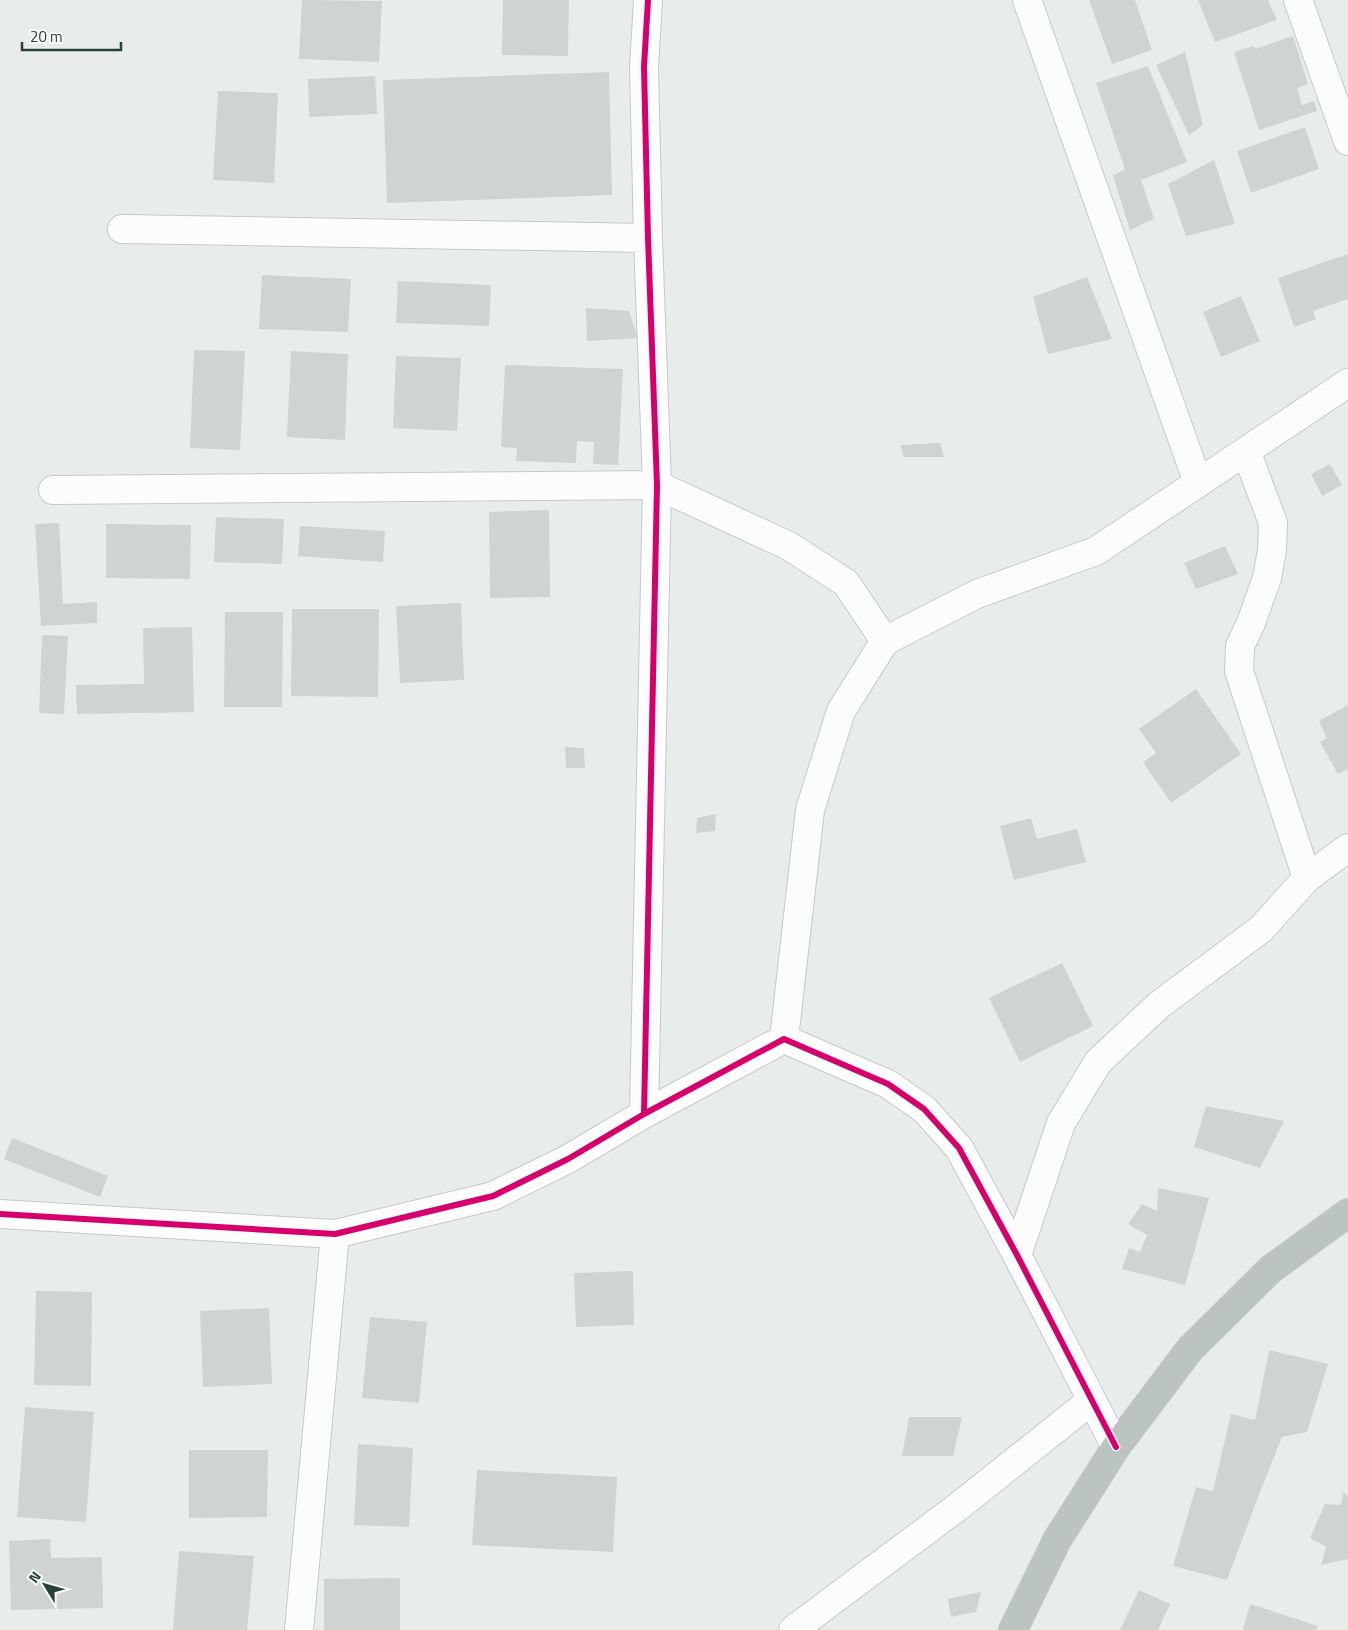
<svg xmlns="http://www.w3.org/2000/svg" width="1348" height="1630" font-family="'Titillium Web',sans-serif">
  <style>
    .building { fill: #cfd4d2 }
    .lines { fill: none; stroke-linecap: round; stroke-linejoin: round }
    .street-casing { stroke: #c5cac8; stroke-width: 30 }
    .highway-casing { stroke: #c3ccc9; stroke-width: 30 }
    .street { stroke: #fcfcfc; stroke-width: 28 }
    .highway { stroke: #bcc4c2; stroke-width: 28 }
    .cycleway-casing { stroke: #f7fbf9; stroke-width: 9 }
    .cycleway { stroke: #d6006c; stroke-width: 6 }
  </style>
  <rect width="100%" height="100%" fill="#e8edeb"/>
  <path class="building" d="M302,0L382,1L379,62L299,59Z
    M503,0H569L568,56L502,55Z
    M1089,0H1135L1152,50L1112,64Z
    M1198,0H1268L1277,20L1215,42Z
    M1293,36L1308,84L1297,88L1302,105L1314,101L1317,111L1259,130L1234,52L1253,46L1255,49Z
    M1185,52L1203,125L1189,135L1156,65Z
    M1148,66L1187,162L1141,180L1154,219L1130,230L1113,176L1125,169L1096,83Z
    M609,72L612,195L387,203L383,80Z
    M375,76L377,114L309,117L308,79Z
    M218,91L278,93L274,183L213,180Z
    M1305,127L1319,169L1251,193L1237,151Z
    M1214,160L1235,224L1186,236L1168,184Z
    M1348,254V299L1313,311L1316,319L1294,327L1278,278Z
    M262,275L351,279L348,332L259,329Z
    M1087,277L1112,339L1048,354L1033,297Z
    M398,281L491,285L489,326L396,323Z
    M1241,296L1260,341L1221,357L1203,312Z
    M586,308L629,311L638,338L587,341Z
    M194,350L245,351L240,450L190,448Z
    M291,351L348,354L345,440L287,437Z
    M396,356L461,358L457,431L393,428Z
    M505,365L623,369L618,465L593,464L594,442L577,441L576,463L516,461L517,448L501,447Z
    M940,443L944,457H904L900,445Z
    M1330,464L1342,485L1322,496L1311,474Z
    M549,510L550,597L490,598L489,512Z
    M216,517L284,519L282,564L214,562Z
    M59,523L63,604L97,602V623L41,626L35,524Z
    M106,524L191,525L190,579L106,578Z
    M300,526L385,531L383,562L298,556Z
    M1225,546L1238,574L1196,589L1184,563Z
    M461,603L464,680L400,683L396,606Z
    M292,609H379L378,697L291,696Z
    M225,612H283L282,707H224Z
    M192,627L194,712L77,714L76,685L144,684L143,628Z
    M42,635L68,636L64,714L39,713Z
    M1196,689L1241,754L1171,803L1143,762L1156,753L1139,729Z
    M1348,705V769L1338,774L1320,742L1327,738L1319,721Z
    M565,747L584,748L585,768H566Z
    M716,814L715,831L696,833L697,818Z
    M1031,818L1037,839L1077,829L1086,862L1014,880L1000,826Z
    M1062,963L1093,1026L1020,1062L989,998Z
    M1206,1106L1284,1121L1260,1168L1194,1147Z
    M12,1138L108,1176L100,1197L4,1159Z
    M1158,1188L1209,1198L1185,1285L1122,1269L1129,1248L1140,1252L1147,1235L1128,1224L1142,1204L1157,1211Z
    M633,1271L634,1325L576,1327L574,1273Z
    M36,1291L92,1292L91,1386L34,1385Z
    M269,1308L272,1384L203,1387L200,1311Z
    M370,1317L427,1322L419,1403L362,1398Z
    M1269,1350L1328,1364L1307,1432L1282,1437L1255,1505L1227,1580L1173,1566L1196,1487L1213,1491L1231,1414L1255,1420Z
    M25,1407L94,1412L86,1522L17,1517Z
    M909,1417H962L953,1456H902Z
    M358,1444L413,1448L409,1527L354,1525Z
    M189,1450H268L267,1517L189,1518Z
    M477,1470L617,1477L613,1552L472,1545Z
    M1343,1492L1348,1496V1559L1321,1565L1326,1547L1310,1538L1325,1504L1341,1505Z
    M50,1539L51,1558L102,1557L103,1608L11,1610L9,1541Z
    M179,1551L254,1556L247,1630H173Z
    M400,1578V1630H324V1579Z
    M1139,1590L1170,1604L1158,1630H1120Z
    M981,1592L976,1612L951,1617L948,1599Z
    M1250,1604L1318,1626L1316,1630H1243Z"/>
  <g class="lines">
    <defs>
      <path id="street" d="M1027,0L1198,483
        M1298,0L1348,141
        M122,229L648,238
        M53,490L657,485L789,546L846,583L885,641
        M1307,878L1348,848
        M784,1039L810,810L841,711L885,641L977,594L1096,551L1348,383
        M644,1114L657,485L648,238L644,67L648,0
        M0,1214L335,1234L493,1196L568,1159L644,1114L784,1039L888,1084L924,1109L959,1148L1017,1255L1116,1447
        M1017,1255L1061,1123L1098,1062L1159,1005L1261,929L1307,878L1239,671L1240,646L1251,623L1267,578L1272,550L1273,523L1246,451
        M299,1630L335,1234
        M793,1630L959,1506L1092,1400"/>
      <path id="highway" d="M1013,1630L1057,1540L1116,1447L1190,1349L1271,1269L1348,1213"/>
    </defs>
    <use href="#street" class="street-casing"/>
    <use href="#highway" class="highway-casing"/>
    <use href="#street" class="street"/>
    <use href="#highway" class="highway"/>
    <defs>
      <path id="cycleway" d="M644,1114L657,485L648,238L644,67L648,0
        M0,1214L335,1234L493,1196L568,1159L644,1114L784,1039L888,1084L924,1109L959,1148L1017,1255L1116,1447"/>
    </defs>
    <use href="#cycleway" class="cycleway-casing"/>
    <use href="#cycleway" class="cycleway"/>
  </g>
  <g transform="translate(45 1585) rotate(307)" stroke="#f7fbf9" stroke-width="4" paint-order="stroke">
  <path d="M0-4L9 19L0 12L-9 19Z" fill="#24423a"/>
  <text y="-8" font-size="14" font-weight="bold" text-anchor="middle" fill="#24423a">N</text>
  </g>
  <path d="M22 42v8h99v-8" fill="none" stroke="#24423a" stroke-width="2.5"/>
  <text x="30" y="42" font-size="15" fill="#24423a" stroke="#f7fbf9" stroke-width="4" paint-order="stroke">20 m</text>
</svg>
